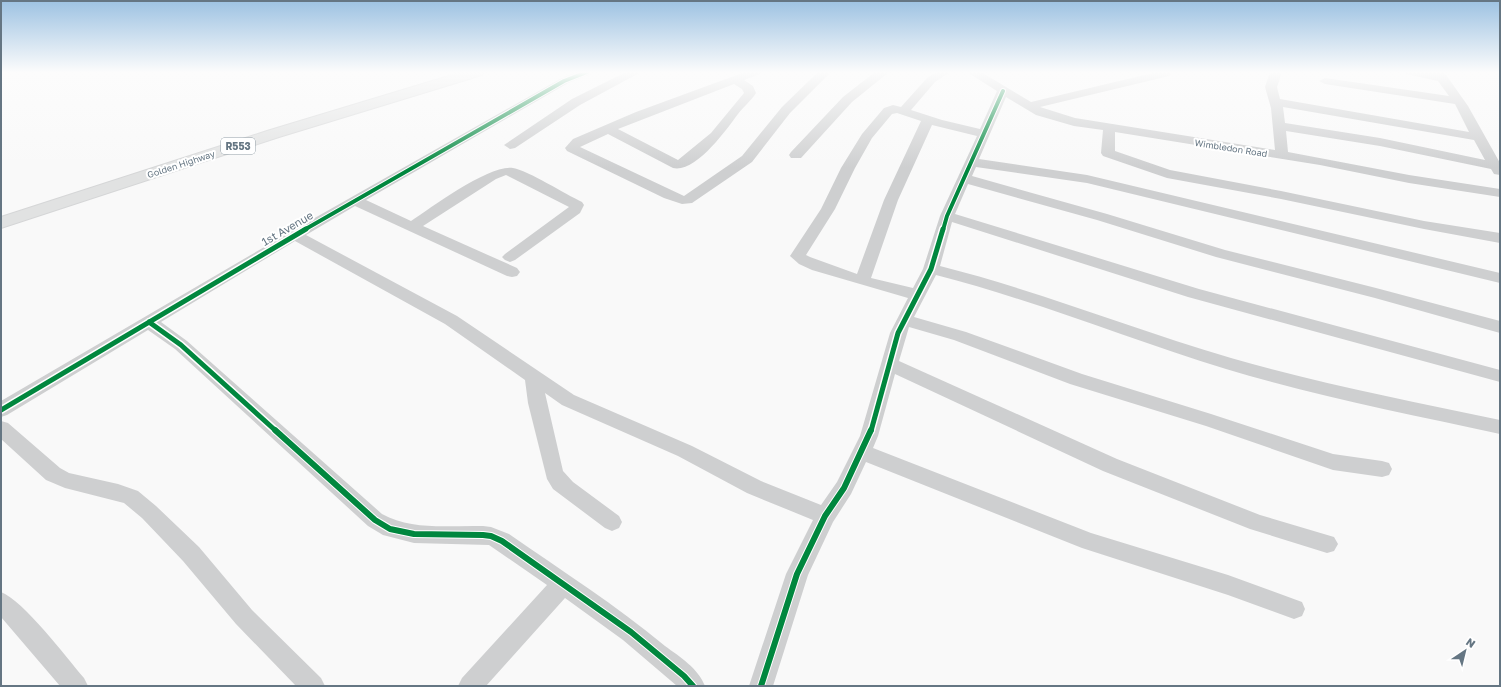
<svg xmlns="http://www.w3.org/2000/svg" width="1501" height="687" font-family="'Golos Text',sans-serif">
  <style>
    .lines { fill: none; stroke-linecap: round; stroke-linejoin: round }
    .major-casing { stroke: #d5d6d7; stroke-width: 2 }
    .minor { fill: #cecfd0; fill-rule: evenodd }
    .major { fill: #e1e2e2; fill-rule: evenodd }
    .cycleway-far2-casing { stroke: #fff; stroke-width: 6 }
    .cycleway-far1-casing { stroke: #fff; stroke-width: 8 }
    .cycleway-casing { stroke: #fff; stroke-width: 8 }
    .cycleway-far2 { stroke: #00873e; stroke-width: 4 }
    .cycleway-far1 { stroke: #00873e; stroke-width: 5 }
    .cycleway { stroke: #00873e; stroke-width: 6 }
    .labels { text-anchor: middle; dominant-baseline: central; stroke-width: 4; stroke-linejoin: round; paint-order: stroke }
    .far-street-label { font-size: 9px; fill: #657683; stroke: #fff }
    .shield { fill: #fff; stroke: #939fa8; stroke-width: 1 }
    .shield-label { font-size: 10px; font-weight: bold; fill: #657683 }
    .street-label { font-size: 11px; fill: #657683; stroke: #fff }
  </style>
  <rect width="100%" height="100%" fill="#f9f9f9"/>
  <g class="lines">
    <defs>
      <path id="major" d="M462,72H484L482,75L279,137L1,228V217L267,131Z"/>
    </defs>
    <use href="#major" class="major-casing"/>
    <path class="minor" d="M576,72H593L591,74L568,83L366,200L411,221C432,207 490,164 513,168C529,171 565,194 582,202L584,205L580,213L515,260L510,262L505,260L502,257L505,254L569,207L506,175L496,179L423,226L517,268L520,272L517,276L512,277L507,276L355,206L306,235L457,316L574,395L692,446L761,481L821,505L837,482L860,436L890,333L908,298L812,270L799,264L790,256L821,209L841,168L862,134L884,108L893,105L901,107L927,78L936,72H950L935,82L911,110L942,120L980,129L997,91L967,72H981L1031,102L1157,72H1169L1171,74L1169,76L1040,107L1075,118L1275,150L1271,108L1265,87L1270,72H1282L1277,87L1280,99L1469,132L1455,104L1325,84L1319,81L1325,78L1449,96L1438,81L1406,74L1404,72H1444L1468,106L1500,163V175L1494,174L1491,169L1380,146L1286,131L1288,152L1409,175L1500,189V197L1409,183L1320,165L1115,132V151L1170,170L1281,191L1424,221L1500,233V243L1424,229L1281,199L1167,178L1103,156L1101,153L1103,130L1074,126L1036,115L1006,97L979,159L1087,175L1500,273V283L1087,183L976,167L972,176L1107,214L1225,250L1376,288L1500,321V333L1375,298L1216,257L1097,220L968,184L955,214L1199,289L1500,370V382L1188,297L952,222L940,266C1039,291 1133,329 1231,358C1320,384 1410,401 1500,420V434C1408,414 1316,396 1226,369C1129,339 1034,300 936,275L914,317L966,332L1082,374L1211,414L1333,454L1382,461L1389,463L1392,469L1389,475L1382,477L1333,470L1206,426L1070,384L954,340L909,327L899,361L1117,459L1260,515L1334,537L1338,544L1334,551L1327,553L1250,529L1103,471L895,374L878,436L873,448L1091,533L1228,575L1302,602L1305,609L1302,616L1294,619L1228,595L1082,548L866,462L851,494L833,522L808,575L773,686H749L786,574L813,520L747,493L678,456L562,405L545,393L563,471L573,482L619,516L622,522L619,528L612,531L605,528L553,489L547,479L528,403L525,380L445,324L295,241L161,322L187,341L382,514C412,531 450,525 483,526L491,527L509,534C562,571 616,605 665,646C680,657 698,668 705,686H677L623,640L565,598L486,686H458L462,678L547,585L489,545L414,543L383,535L368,526L175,349L148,330L7,415L1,417V401L290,232L560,79ZM1283,107L1474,140L1485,160L1380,138L1285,123ZM897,113L921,121L884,200L857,274L810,257L806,255L835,209L855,168L872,138L892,114ZM932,125L977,136L940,216L923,269L913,288L871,278L898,200Z
      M626,72H641L580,105L515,148L510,149L504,145L572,99Z
      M745,72H762L760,74L744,80L753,86L756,93C751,101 743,107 738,114C726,130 696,173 673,168L608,134L580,147L684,196L742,156L782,107L818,72H831L790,113L752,162L692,203L682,204L664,198L567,151L565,148L573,139L636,112ZM734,84L742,89L744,93L711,133L678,160L618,129Z
      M875,72H889L852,102L801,158H791L789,155L791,152L843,97Z
      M1,421L8,423L60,468L69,473L118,484L138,491L156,506L199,547L252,610L321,678L325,686H296L236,624L183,561L142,518L124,503L65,488L46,480L1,439Z
      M1,592C24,601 66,657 84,678L88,686H60L1,617Z"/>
    <use href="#major" class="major"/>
    <defs>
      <path id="cycleway-far2" d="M304,230L564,81L587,72
        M943,230L947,216L1003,91"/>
      <path id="cycleway-far1" d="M149,322L181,345L276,431
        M1,410L306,229
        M871,431L898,333L931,269L943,229"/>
      <path id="cycleway" d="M275,430L375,520L390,529L414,534L483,535L491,536L502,541L631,632L684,676L693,686
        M761,686L797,574L825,516L844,488L871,430"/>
    </defs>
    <use href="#cycleway-far2" class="cycleway-far2-casing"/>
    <use href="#cycleway-far1" class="cycleway-far1-casing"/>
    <use href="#cycleway" class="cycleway-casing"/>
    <use href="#cycleway-far2" class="cycleway-far2"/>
    <use href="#cycleway-far1" class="cycleway-far1"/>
    <use href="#cycleway" class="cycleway"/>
  </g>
  <linearGradient id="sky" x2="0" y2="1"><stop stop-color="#9dc2e2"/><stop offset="0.43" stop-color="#fcfcfc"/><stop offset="1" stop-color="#fcfcfc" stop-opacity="0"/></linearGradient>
  <rect width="1501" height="168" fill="url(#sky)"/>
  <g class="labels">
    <g class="far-street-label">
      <text transform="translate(1231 148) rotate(9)">Wimbledon Road</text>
      <text transform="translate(181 164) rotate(-18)">Golden Highway</text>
    </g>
    <rect class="shield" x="221" y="138" width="34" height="16" rx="3"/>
    <g class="shield-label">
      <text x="238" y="146">R553</text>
    </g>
    <g class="street-label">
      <text transform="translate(287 228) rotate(-30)">1st Avenue</text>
    </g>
  </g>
  <rect width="1501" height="687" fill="none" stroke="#657683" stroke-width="4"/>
  <g transform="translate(1465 651) rotate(35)" stroke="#ffffff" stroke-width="3" paint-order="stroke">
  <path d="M0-3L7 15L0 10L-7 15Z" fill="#657683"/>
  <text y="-6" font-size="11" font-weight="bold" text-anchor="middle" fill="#657683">N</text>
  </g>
</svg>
